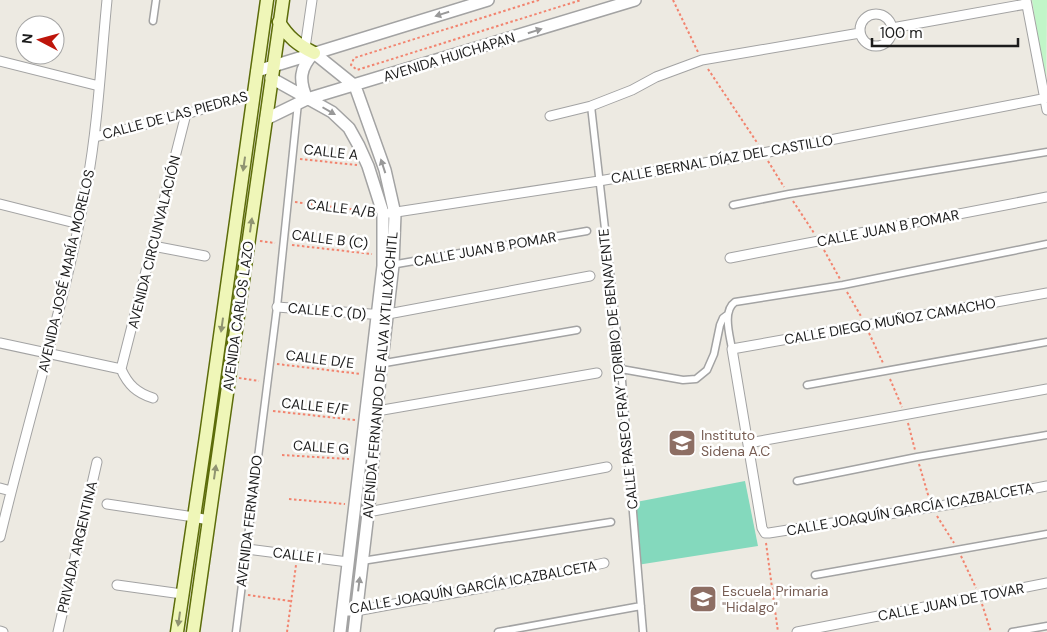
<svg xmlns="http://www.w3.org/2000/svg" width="1047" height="632" font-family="'DM Sans',sans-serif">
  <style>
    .park { fill: #c1f6c8 }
    .pitch { fill: #84d9bd }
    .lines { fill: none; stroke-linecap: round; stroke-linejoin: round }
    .pedestrian-casing { stroke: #a3a3a3; stroke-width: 9 }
    .minor-casing { stroke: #a3a3a3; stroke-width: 11 }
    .tertiary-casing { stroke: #a3a3a3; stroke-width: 14 }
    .secondary-casing { stroke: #5c6c0a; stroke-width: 15 }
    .path { stroke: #f2846f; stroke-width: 2; stroke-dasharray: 2.5 2.5; stroke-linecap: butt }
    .pedestrian { stroke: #fff; stroke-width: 6 }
    .minor { stroke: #fff; stroke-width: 9 }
    .tertiary { stroke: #fff; stroke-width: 11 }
    .secondary { stroke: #eff6b8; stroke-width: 12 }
    .oneway { fill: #999 }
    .oneway2 { fill: #909472 }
    .labels { text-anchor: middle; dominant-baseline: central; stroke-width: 5; stroke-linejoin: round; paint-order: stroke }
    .street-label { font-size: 14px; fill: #1c1c1c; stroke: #fff }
    .education-label { font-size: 14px; fill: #785e54; stroke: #fff; text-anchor: start }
  </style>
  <rect width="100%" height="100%" fill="#edeae2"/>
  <path class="park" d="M1032,0H1047L1046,89Z"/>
  <path class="pitch" d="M745,481L758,546L637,565L631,503Z"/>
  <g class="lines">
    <defs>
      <path id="pedestrian" d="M153,21L156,0
        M591,106L621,369L643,632
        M733,205L789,194L1047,152
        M391,265L587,231
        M732,349C730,336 722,311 735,302L843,285L1047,244
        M379,364L577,330
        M621,369L683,380L696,379L707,370L714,354L720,325L723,318L727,315
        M807,385L1047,342
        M797,481L917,457L1047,435
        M362,561L611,522
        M815,575L1047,534
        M236,632L277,307L298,103
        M498,632L641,606
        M1012,632L1047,626"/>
      <path id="minor" d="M1026,0L1047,110
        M860 30a16 16 0 1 1 32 0a16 16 0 1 1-32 0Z
        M892,28L1026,4
        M305,48L312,0
        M0,61L99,86
        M550,116L591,106L632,90L656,77L702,60L860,33
        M95,137L186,114L254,94
        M0,204L79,224
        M390,213L599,181L763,153L1047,98
        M153,246L205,256
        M730,258L1047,197
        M1047,293L732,349L762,528L765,533H769L952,504L1047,486
        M277,307L370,314H388L590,276
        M0,343L121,369
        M121,369L186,114
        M121,369C128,385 137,393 153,398
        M377,411L597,373
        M749,443L1047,389
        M0,488L11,491
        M107,504L194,517L208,520
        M368,512L607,467
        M0,537C28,419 65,303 87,184C98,124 101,61 107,0
        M247,549L348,562
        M117,585L182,594
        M342,611H356L540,577L604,563
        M0,631L3,632
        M58,632L97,462
        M797,632L1047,583"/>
      <path id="tertiary" d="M257,71L488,0
        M271,78L332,112L349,128L359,146L368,166L383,213V266L340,632
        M307,99C299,81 299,68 314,53L355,86L385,170L395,214L393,265L380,377L369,505L354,632
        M266,119L307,99L635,0"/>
      <path id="secondary" d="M279,22C288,37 298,45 314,53
        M177,632L206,436L267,0
        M193,632L283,0"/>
    </defs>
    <use href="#pedestrian" class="pedestrian-casing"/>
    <use href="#minor" class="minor-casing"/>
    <use href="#tertiary" class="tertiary-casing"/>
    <use href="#secondary" class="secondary-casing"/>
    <path class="path" d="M539,0L354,58L351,65L357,70L581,0
      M673,0L698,52
      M708,69L758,144
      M300,159L357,165
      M768,161L784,187
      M793,201L814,233
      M295,202L373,212
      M260,241L275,243
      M292,245L372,254
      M824,250L840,279
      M847,292L862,318
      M869,333L883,363
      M277,364L361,374
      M239,378L259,381
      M890,379L902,407
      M273,411L355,420
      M908,423L915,450
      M282,455L349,459
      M919,464L929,498
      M289,499L345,504
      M937,516L954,543
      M766,543L778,632
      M961,556L976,588
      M248,595L290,601
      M982,604L991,632
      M287,632L296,565"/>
    <use href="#pedestrian" class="pedestrian"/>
    <use href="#minor" class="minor"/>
    <use href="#tertiary" class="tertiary"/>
    <use href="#secondary" class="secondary"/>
  </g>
  <defs><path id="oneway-solid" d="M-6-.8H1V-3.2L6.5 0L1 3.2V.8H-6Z" transform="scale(1.25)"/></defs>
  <g class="oneway">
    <use href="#oneway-solid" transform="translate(442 14) rotate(163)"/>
    <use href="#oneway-solid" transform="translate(535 31) rotate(-17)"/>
    <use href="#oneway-solid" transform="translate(329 111) rotate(30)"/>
    <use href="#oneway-solid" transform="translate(383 166) rotate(-108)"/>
    <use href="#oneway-solid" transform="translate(359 584) rotate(-83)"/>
  </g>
  <g class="oneway2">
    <use href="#oneway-solid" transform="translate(244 164) rotate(98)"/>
    <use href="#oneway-solid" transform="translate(251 225) rotate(-82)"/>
    <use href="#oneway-solid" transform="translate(222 325) rotate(98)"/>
    <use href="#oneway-solid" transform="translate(215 472) rotate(-82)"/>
    <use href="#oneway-solid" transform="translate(179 619) rotate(98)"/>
  </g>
  <defs>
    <symbol id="school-square" viewBox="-11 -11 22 22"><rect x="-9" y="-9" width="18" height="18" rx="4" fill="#8d6e63" stroke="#fff"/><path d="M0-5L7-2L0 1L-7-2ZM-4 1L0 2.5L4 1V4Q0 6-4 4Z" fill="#fff"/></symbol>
  </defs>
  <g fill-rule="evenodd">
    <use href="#school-square" x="666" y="427" width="32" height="32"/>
    <use href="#school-square" x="687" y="583" width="32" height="32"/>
  </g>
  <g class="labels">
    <g class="street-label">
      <text transform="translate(449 57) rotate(-17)">AVENIDA HUICHAPAN</text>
      <text transform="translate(175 115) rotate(-15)">CALLE DE LAS PIEDRAS</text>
      <text transform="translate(331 152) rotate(6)">CALLE A</text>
      <text transform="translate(722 159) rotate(-10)">CALLE BERNAL DÍAZ DEL CASTILLO</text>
      <text transform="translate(341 208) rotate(7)">CALLE A/B</text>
      <text transform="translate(888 228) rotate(-11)">CALLE JUAN B POMAR</text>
      <text transform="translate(330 239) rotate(7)">CALLE B (C)</text>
      <text transform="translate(154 242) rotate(-76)">AVENIDA CIRCUNVALACIÓN</text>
      <text transform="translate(485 249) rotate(-10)">CALLE JUAN B POMAR</text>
      <text transform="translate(66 271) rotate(-77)">AVENIDA JOSÉ MARÍA MORELOS</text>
      <text transform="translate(327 311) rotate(5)">CALLE C (D)</text>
      <text transform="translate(238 316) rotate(-82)">AVENIDA CARLOS LAZO</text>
      <text transform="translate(890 321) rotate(-10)">CALLE DIEGO MUÑOZ CAMACHO</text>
      <text transform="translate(320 359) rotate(7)">CALLE D/E</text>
      <text transform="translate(618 369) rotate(-96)">CALLE PASEO FRAY TORIBIO DE BENAVENTE</text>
      <text transform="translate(380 375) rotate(-85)">AVENIDA FERNANDO DE ALVA IXTLILXÓCHITL</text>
      <text transform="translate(315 406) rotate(6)">CALLE E/F</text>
      <text transform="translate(321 447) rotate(4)">CALLE G</text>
      <text transform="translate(910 509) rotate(-10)">CALLE JOAQUÍN GARCÍA ICAZBALCETA</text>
      <text transform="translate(249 521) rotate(-83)">AVENIDA FERNANDO</text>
      <text transform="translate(77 547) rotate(-77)">PRIVADA ARGENTINA</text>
      <text transform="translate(297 555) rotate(7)">CALLE I</text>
      <text transform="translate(473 587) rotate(-10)">CALLE JOAQUÍN GARCÍA ICAZBALCETA</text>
      <text transform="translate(951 602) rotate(-11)">CALLE JUAN DE TOVAR</text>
    </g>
    <g class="education-label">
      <text x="701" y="435">Instituto<tspan x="701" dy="16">Sidena A.C</tspan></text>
      <text x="722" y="591">Escuela Primaria<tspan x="722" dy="16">"Hidalgo"</tspan></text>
    </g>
  </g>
  <g transform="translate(40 40) rotate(276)"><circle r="24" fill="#ffffff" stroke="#a4a4a4"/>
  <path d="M0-4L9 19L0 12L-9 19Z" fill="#be150b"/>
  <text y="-8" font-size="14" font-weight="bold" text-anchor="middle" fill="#1c1c1c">N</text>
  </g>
  <path d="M872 38v8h146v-8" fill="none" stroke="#1c1c1c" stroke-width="2.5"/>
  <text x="880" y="38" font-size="15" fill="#1c1c1c" stroke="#ffffff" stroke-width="4" paint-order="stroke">100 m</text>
</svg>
